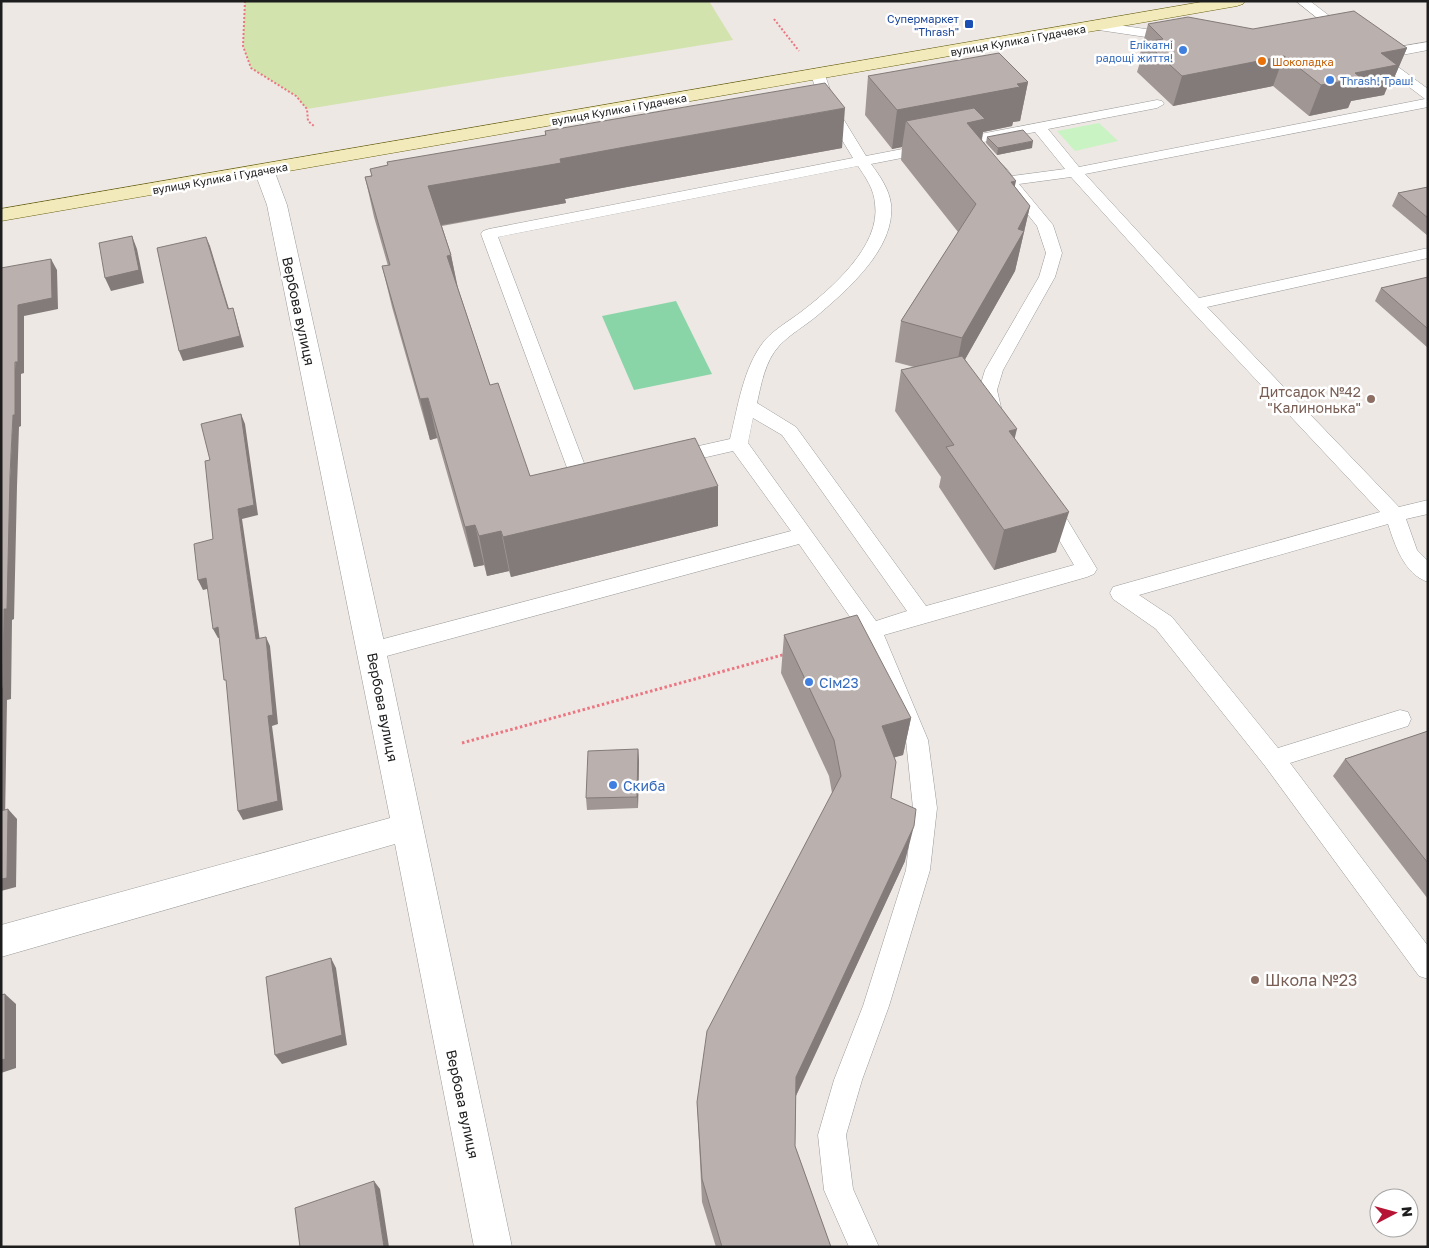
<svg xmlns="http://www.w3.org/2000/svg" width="1429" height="1248" font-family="'Golos Text',sans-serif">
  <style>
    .grass { fill: #d2e3ae }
    .park { fill: #caf3c4 }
    .pitch { fill: #89d5a8 }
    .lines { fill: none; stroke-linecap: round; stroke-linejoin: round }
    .lane-casing { stroke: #9a9a9a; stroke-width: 1 }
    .street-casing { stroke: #9a9a9a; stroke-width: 1 }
    .secondary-casing { stroke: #68600f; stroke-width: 1 }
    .path-far1 { stroke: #eb7682; stroke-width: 2; stroke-dasharray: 2 2; stroke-linecap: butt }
    .path { stroke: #eb7682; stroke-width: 3; stroke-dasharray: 2.5 2.5; stroke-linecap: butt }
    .lane { fill: #fff; fill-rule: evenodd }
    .street { fill: #fff; fill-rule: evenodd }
    .secondary { fill: #f3eabc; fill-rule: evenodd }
    .wall { fill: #a09795 }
    .shaded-wall { fill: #827b79 }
    .building { fill: #bab0ad; stroke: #827b79 }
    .transit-dot { fill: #1a4fb4; stroke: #fff; stroke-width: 2 }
    .shop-dot { fill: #3f7fe0; stroke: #fff; stroke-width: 2 }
    .food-dot { fill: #e8710a; stroke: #fff; stroke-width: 2 }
    .education-dot { fill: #8d6e63; stroke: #fff; stroke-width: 2 }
    .labels { text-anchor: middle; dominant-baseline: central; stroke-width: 5; stroke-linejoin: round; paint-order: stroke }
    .far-transit-label { font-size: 11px; fill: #164399; stroke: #fff; text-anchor: end }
    .far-street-label { font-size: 11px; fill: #1d1d1d; stroke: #fff }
    .far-shop-label { font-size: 11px; fill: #366cbe; stroke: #fff; text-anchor: end }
    .far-food-label { font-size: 11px; fill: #c56008; stroke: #fff; text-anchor: start }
    .street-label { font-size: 14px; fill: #1d1d1d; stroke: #fff }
    .education-label { font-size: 14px; fill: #785e54; stroke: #fff; text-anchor: end }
    .shop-label { font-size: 14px; fill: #366cbe; stroke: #fff; text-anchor: start }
    .near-education-label { font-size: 16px; fill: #785e54; stroke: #fff; text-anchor: start }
  </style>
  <rect width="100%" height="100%" fill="#ede8e4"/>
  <path class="grass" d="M245,1H709L733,40L307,109L296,96L251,68L243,46Z"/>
  <path class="park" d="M1099,123L1118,141L1075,151L1057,131Z"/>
  <path class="pitch" d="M676,301L712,374L634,390L602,316Z"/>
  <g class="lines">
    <defs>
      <path id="lane" d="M1296,1H1310L1353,34L1351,37H1341Z
        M1097,22L1173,33L1180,37L1173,41L1092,29L1091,26Z
        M1428,42V50L1386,58L1428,89V107L1085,174L1199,298L1428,248V258L1207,307L1399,507L1428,500V514L1406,519L1417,550L1428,561V582C1404,574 1395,545 1388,524L1139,595L1172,617L1278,748L1400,710L1408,712L1411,719L1408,726L1290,763L1428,946V979L1419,976L1265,766L1156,629L1113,599L1110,593L1113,587L1120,585L1380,512L1189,308L1071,177L1019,184L1053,225L1062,253L1055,277L1003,370L997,390L1003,416L1000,420L994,422L988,420L979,390L985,370L1039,277L1046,253L1037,226L988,165L990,162C1001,159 1006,168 1012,176L1065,169L1035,132L871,164C880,176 889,189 891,204C896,248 847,290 818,315C805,326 790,334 779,346C765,361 761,385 757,403L796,427L926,606L1074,565L1039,506L1042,501L1049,499L1056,501L1097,569L1094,574L1087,577L884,635L928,740L937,808L930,870L889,1006L862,1080L846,1135L853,1189L879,1247H849L824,1190L818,1135L834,1080L863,1006L906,870L913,808L906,740L862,634L799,544L372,660L364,657L361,651L364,645L372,642L791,531L733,451L580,486L573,484L481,234L483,231L489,229L853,158L822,107L811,75L818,71L825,75L836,107L866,156L1157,100L1162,101L1164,104L1157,108L1048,129L1079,167L1425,99L1367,55L1374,51ZM858,166C866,178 874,189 875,204C881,246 831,289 801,312C789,321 775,329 765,340C743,367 738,407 730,439L587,471L498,237ZM753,418L782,435L907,611L876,621L748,443Z"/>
      <path id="street" d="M264,164L271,166L274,170L287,205L386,651L512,1247H474L395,844L1,957V925L390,818L267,205L254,170L257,166Z"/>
      <path id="secondary" d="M1207,1H1245L1243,4L1237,6L1,221V209Z"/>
    </defs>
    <use href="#lane" class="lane-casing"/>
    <use href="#street" class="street-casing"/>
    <use href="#secondary" class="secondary-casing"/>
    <path class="path-far1" d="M245,1L243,46L251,68L296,96L307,109L308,121L315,127
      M774,19L799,51"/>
    <path class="path" d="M462,743L786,654"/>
    <use href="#lane" class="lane"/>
    <use href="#street" class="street"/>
    <use href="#secondary" class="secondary"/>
  </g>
  <path class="wall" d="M1148,24L1253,29L1407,48L1394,78H1391L1384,95L1351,101L1348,108L1309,116L1273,86L1173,106L1137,72L1142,56L1140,54Z
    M868,76L1028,82L1020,121L1013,122L1012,126L983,132L982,140L1015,187L1030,206L1015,271L965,359L1015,439L1056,552L994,570L939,487L941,477L895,411L901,370L914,367L895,362L901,321L958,232L901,160L902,147L892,149L865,115Z
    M545,131L842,148L627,187L565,199L566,203L442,226L451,255L458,288L490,385L530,476L718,526L511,577L509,571L487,576L484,565L474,567L437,438L430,440L392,307L382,266H388L374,217L365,177L545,135Z
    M987,137L1032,148L997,155L986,143Z
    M1428,187V236L1392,206L1398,193Z
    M1428,277V348L1375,301L1381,288Z
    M784,635L911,718L903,755L894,757L891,798L905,861L796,1096L795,1146L831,1247H716L702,1202L697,1102L832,793L829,776L781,673Z
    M1428,731V899L1333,776L1345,759Z
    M638,749L639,761L638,808L587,810L586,798Z"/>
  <path class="shaded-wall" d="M1407,48L1394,78H1391L1384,95L1351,101L1348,108L1309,116L1321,85L1355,73L1381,53Z
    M1284,56L1273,86L1173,106L1182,76Z
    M1028,82L1020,121L1013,122L1012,126L983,132L978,159L906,121L902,147L892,149L897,110Z
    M845,108L842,148L627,187L565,199L566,203L436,226L428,186L560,159L625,147Z
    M1033,141L1032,148L997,155L998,148Z
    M1016,181L1007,221L1011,182Z
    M1030,206L1015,271L954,379L962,338Z
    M132,236L137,249L144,283L111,291L105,278Z
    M206,237L210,246L232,319L228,309Z
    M451,255L459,295L447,256Z
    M51,259L57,270L58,309L24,316V373L21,374V426L19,427L17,486L14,619L12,620L11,699L7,700L5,822L1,817V688L4,609L18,305Z
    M233,308L236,318L244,347L183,361L179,351Z
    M428,398L437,438L430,440L420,399Z
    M241,414L245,424L258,515L242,519L261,648L256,639L238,509Z
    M1017,429L1007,469L1009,431Z
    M718,486V526L511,577L503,537Z
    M1069,512L1056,552L994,570L1004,530Z
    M475,525L484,565L474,567L465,527Z
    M501,531L509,571L487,576L479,536Z
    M206,578L211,588L203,590L198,580Z
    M218,627L223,637L218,638L213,629Z
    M266,637L270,646L278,724L272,726L283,810L243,820L238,811L268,716Z
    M911,718L903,755L875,763L882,726Z
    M638,749L639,761L638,808L637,797Z
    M8,809L17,819L16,887L1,891V879Z
    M914,826L905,861L792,1104L796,1077Z
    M331,958L336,968L347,1045L282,1064L275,1055Z
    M5,994L16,1004V1068L1,1073Z
    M374,1181L380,1189L389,1247H384Z"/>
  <path class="building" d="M1354,11L1407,48L1381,53L1397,65L1355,73L1361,78L1321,85L1284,56L1182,76L1145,42L1163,39L1148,24L1188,17L1253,29Z
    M999,53L1028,82L1017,84L1020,87L897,110L868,76Z
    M825,83L845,108L625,147L560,159L561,163L428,186L451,255L447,256L490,385L498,383L530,476L695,438L718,486L503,537L501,531L479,536L475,525L465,527L428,398L420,399L382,266L390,265L365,177L372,176L370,169L388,165L387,162L546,135L545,131Z
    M974,108L985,119L967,123L1016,181L1011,182L1030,206L1018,229L1024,231L962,338L901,321L976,204L906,121Z
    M1023,130L1033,141L998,148L987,137Z
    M1428,187V218L1398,193Z
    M132,236L139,270L105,278L99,243Z
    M206,237L228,309L233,308L240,336L179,351L157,248Z
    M51,259L52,298L18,305V362H15V415H13L10,475L7,609H4L3,688H1V268Z
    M1428,277V329L1381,288Z
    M962,356L1017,429L1009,431L1069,512L1004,530L946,447L954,445L901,370Z
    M241,414L254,505L238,509L256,639L266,637L273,715L268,716L278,801L238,811L226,680H224L218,627L213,629L206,578L198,580L194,544L213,539L205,461L210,460L201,424Z
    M857,615L911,718L882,726L896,762L891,798L916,809L914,826L796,1077L795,1146L831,1247H722L702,1179L697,1102L707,1031L841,776L834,740L784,635Z
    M1428,731V863L1345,759Z
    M638,749L637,797L586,798L588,751Z
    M8,809L7,878L1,879V811Z
    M331,958L342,1035L275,1055L266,977Z
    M5,994V1059L1,1060V995Z
    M374,1181L384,1247H300L295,1208Z"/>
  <rect class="transit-dot" x="964" y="19" width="10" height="10" rx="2.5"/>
  <g class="shop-dot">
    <circle cx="1183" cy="50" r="5"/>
    <circle cx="1330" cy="80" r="5"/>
    <circle cx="809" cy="682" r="5"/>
    <circle cx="613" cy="785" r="5"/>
  </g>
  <circle class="food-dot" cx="1262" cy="61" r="5"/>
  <g class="education-dot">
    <circle cx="1371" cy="399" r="5"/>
    <circle cx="1255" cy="980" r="5"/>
  </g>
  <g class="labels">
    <g class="far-transit-label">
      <text x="959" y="18">Супермаркет<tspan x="959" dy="13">"Thrash"</tspan></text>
    </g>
    <g class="far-street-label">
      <text transform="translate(1018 40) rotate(-10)">вулиця Кулика і Гудачека</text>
      <text transform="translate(619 109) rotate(-10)">вулиця Кулика і Гудачека</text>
      <text transform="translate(220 178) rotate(-10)">вулиця Кулика і Гудачека</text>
    </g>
    <g class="far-shop-label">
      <text x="1173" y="44">Елікатні<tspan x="1173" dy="13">радощі життя!</tspan></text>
      <text x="1340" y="80" text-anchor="start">Thrash! Траш!</text>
    </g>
    <g class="far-food-label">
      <text x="1272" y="61">Шоколадка</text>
    </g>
    <g class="street-label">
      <text transform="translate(299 311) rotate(78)">Вербова вулиця</text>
      <text transform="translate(383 707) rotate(79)">Вербова вулиця</text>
      <text transform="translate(463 1104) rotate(78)">Вербова вулиця</text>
    </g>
    <g class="education-label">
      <text x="1361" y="391">Дитсадок №42<tspan x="1361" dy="16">"Калинонька"</tspan></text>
    </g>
    <g class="shop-label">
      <text x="819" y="682">Сім23</text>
      <text x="623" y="785">Скиба</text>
    </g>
    <g class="near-education-label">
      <text x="1265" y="980">Школа №23</text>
    </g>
  </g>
  <rect width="1429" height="1248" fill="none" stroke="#1d1d1d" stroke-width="5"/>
  <g transform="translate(1394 1213) rotate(84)"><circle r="24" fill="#ffffff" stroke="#a5a5a5"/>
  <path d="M0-4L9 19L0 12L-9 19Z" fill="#b61434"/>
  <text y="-8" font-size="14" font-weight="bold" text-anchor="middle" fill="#1d1d1d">N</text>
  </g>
</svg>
